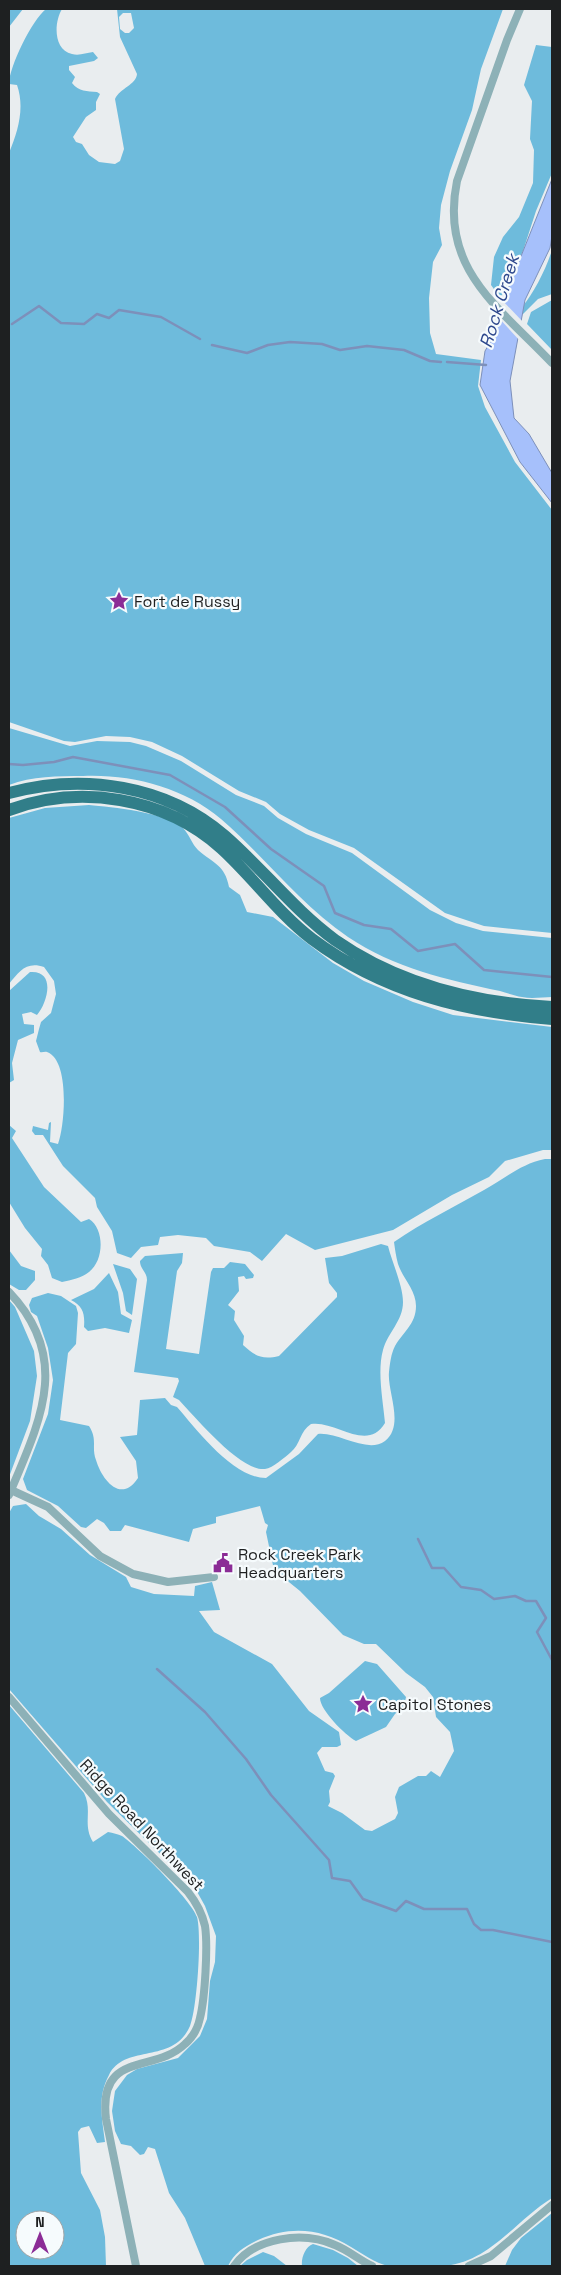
<svg xmlns="http://www.w3.org/2000/svg" width="561" height="2275" font-family="'Space Grotesk',sans-serif">
  <style>
    .forest { fill: #6ebbdc; fill-rule: evenodd }
    .water { fill: #a6c0fb; stroke: #7d90ba }
    .pier { fill: #e9edef }
    .lines { fill: none; stroke-linecap: round; stroke-linejoin: round }
    .stream { stroke: #7d90ba; stroke-width: 2.5 }
    .street { stroke: #8db1b7; stroke-width: 8 }
    .primary { stroke: #317e89; stroke-width: 12 }
    .labels { text-anchor: middle; dominant-baseline: central; stroke-width: 4.5; stroke-linejoin: round; paint-order: stroke }
    .poi-label { font-size: 16px; fill: #1e2021; stroke: #f6fbfd; text-anchor: start }
    .street-label { font-size: 16px; fill: #1e2021; stroke: #f6fbfd }
    .water-label { font-size: 18px; font-style: italic; fill: #2e488d; stroke: #f6fbfd }
  </style>
  <rect width="100%" height="100%" fill="#e9edef"/>
  <path class="forest" d="M9,9H23L9,27Z
    M46,9H62C54,22 53,50 72,54C79,56 86,53 93,52L98,58L94,61L69,66V70L75,77L72,83C79,92 87,91 97,92L100,94L96,102V110L86,117L73,137L76,142L82,144L89,155L99,162L115,164L120,161L124,149L115,99C120,88 136,85 137,74L120,37L117,9H503L481,69L472,110L450,171L441,205L439,228L442,245L433,262L429,298L430,333L436,354L481,360L478,386L485,407L515,462L552,510V933L484,926L445,913L354,848L309,830L280,814L266,802L239,791L182,756L152,742L130,737L106,736L75,742L64,741L9,722V153C18,131 25,108 17,85L9,84C9,67 32,20 46,9ZM123,13H131L134,28L129,33H125L120,29L119,17Z
    M536,45L552,47V173L536,211L523,251L502,295L499,296L491,285L494,257L503,237L519,217L533,183L534,150L530,139L532,101L524,85Z
    M552,250V294L538,299L523,314L522,307C534,293 546,269 552,250Z
    M552,300V350L527,324L531,312Z
    M9,728L70,746L97,741L130,742L146,746L181,761L236,795L264,806L278,818L306,834L352,853L430,910L456,923L483,931L552,938V997C543,997 532,999 522,997C515,996 507,993 500,991C447,980 394,968 348,937C300,904 265,857 221,819C183,787 131,774 83,776C58,776 32,776 9,785Z
    M89,805C112,807 165,812 183,828C189,834 192,844 198,850C214,864 225,865 229,887L240,895L247,912L273,917L333,963L364,981L413,1002L453,1015L552,1027V1150H543L505,1161L489,1177L452,1195L393,1230L315,1250L286,1234L262,1261L250,1252L214,1246L206,1238L178,1235L160,1237L158,1245L141,1247L131,1258L117,1253L112,1231L97,1207L95,1198L63,1166L43,1135H35L32,1131L33,1126L48,1130L49,1123L51,1122L50,1142L58,1144C65,1125 70,1060 47,1052C45,1051 42,1053 40,1052L36,1041L39,1029L41,1022L51,1013L56,994L54,981L44,967C26,961 19,972 9,984V818L45,808Z
    M30,972C56,970 48,1002 37,1015L31,1012L22,1014L24,1024L34,1025V1033L18,1040L12,1063L14,1080L9,1083V991Z
    M9,1125L16,1131L12,1138L44,1187L81,1222L89,1219C105,1229 104,1261 89,1272C82,1278 71,1280 62,1282L52,1278L48,1265L41,1256L42,1249L25,1228L9,1202Z
    M545,1159H552V2198C515,2221 491,2261 445,2266C431,2268 402,2269 388,2266C375,2263 363,2254 351,2247C322,2229 291,2225 258,2240C245,2246 234,2253 228,2266H205L185,2218L169,2193L155,2149L148,2147L144,2154L140,2155L131,2146L121,2144L115,2131L112,2111L115,2091L127,2075L137,2069L178,2058L200,2036L207,2019L210,1981L215,1962L216,1936L205,1906L195,1888L107,1802L9,1689V1513L13,1506L26,1504L39,1516L61,1529L90,1555L126,1577L131,1587L154,1594L194,1596L195,1586L212,1582L220,1610L199,1611L214,1632L272,1664L309,1711L339,1732L341,1745L337,1747H322L317,1753L325,1771L333,1773L335,1776L329,1791L330,1802L328,1806L342,1813L365,1830L372,1831L395,1819L398,1813L395,1797L399,1787L418,1776H426L431,1771L440,1777L454,1751L450,1732L436,1717L433,1697L425,1687L406,1673L376,1644H364L343,1635L300,1591L274,1570L266,1532L268,1525L265,1523L260,1506L216,1517V1523L193,1529L189,1542L125,1525L121,1531H110L104,1523L97,1519L86,1528L81,1527L58,1506L27,1490L23,1479L48,1414L53,1380L48,1348L37,1316L31,1312L29,1305L32,1298L48,1293L61,1296L76,1306L78,1313L76,1344L68,1353L60,1420L89,1426C98,1440 91,1447 96,1460C102,1480 121,1504 138,1478L136,1461L120,1437L137,1435L140,1400L165,1398L171,1405L177,1407C197,1430 233,1478 266,1478L299,1454L318,1434C339,1432 367,1454 385,1441C405,1425 387,1392 389,1372C390,1363 391,1354 395,1346C403,1332 416,1324 416,1306C416,1290 403,1279 398,1264C396,1257 395,1249 394,1242C423,1222 454,1207 484,1190C505,1179 520,1164 545,1159Z
    M381,1244L388,1246C392,1262 403,1286 403,1302C403,1321 388,1332 383,1350C377,1372 383,1400 385,1423C367,1453 336,1420 311,1424C300,1431 300,1445 291,1452C285,1457 273,1468 265,1469C241,1472 195,1417 179,1400L173,1397L179,1381L178,1378L134,1372L147,1280C147,1272 140,1269 140,1261L145,1256L183,1253L182,1263L177,1271L166,1349L199,1354L211,1272L213,1268H224L230,1262L245,1264L254,1275L253,1278L246,1279L244,1276L238,1277L239,1291L228,1305L235,1311L234,1320L244,1336L243,1345C255,1356 262,1360 279,1356L337,1297V1293L329,1283L325,1258L342,1256Z
    M9,1250L21,1266L35,1271V1280L26,1290H19L9,1284Z
    M113,1264L130,1269L137,1279L132,1315L126,1311L123,1293Z
    M109,1273L118,1292L121,1314L132,1320L129,1333L105,1328L88,1331L84,1327C85,1314 83,1306 71,1300L94,1289Z
    M9,1300L15,1307L34,1351L37,1376L30,1421L9,1477Z
    M365,1661L377,1664L406,1697L404,1706L395,1714L386,1727L356,1741C345,1735 320,1710 320,1698L329,1693Z
    M9,1705L84,1793C93,1811 82,1824 93,1842L108,1832C113,1833 118,1834 122,1836C137,1846 192,1901 197,1917C202,1935 197,2009 190,2026C173,2065 125,2043 109,2075C97,2097 102,2118 105,2142L97,2143L89,2126L81,2128L78,2132L81,2173L100,2210L105,2237L106,2266H9ZM25,2220H55V2250H25Z
    M552,2213V2266H505L512,2250L521,2238Z
    M313,2244L333,2250L348,2258L358,2266H302C301,2258 305,2247 313,2244Z
    M263,2252L274,2256L287,2266H240L247,2260Z"/>
  <path class="water" d="M552,179V236L550,248L525,300L510,381L514,418L529,434L552,473V503L520,462L480,385L485,351L495,334L503,301Z"/>
  <path class="pier" d="M501,299L524,323L521,342L497,316Z"/>
  <g class="lines">
    <path class="stream" d="M12,324L39,306L61,323L84,324L97,314L109,318L119,310L161,317L200,339
      M212,345L247,353L268,345L290,342L322,344L340,350L367,346L404,350L430,361L441,362
      M447,362L486,365
      M9,764L23,765L54,762L73,757L170,775L225,807L271,849L324,886L335,913L364,925L391,929L418,951L455,944L484,970L552,977
      M418,1539L432,1568H444L461,1587L481,1590L494,1599L515,1596L526,1601H536L546,1618L537,1632L552,1660
      M157,1669L205,1712L246,1759L271,1795L329,1860L332,1878L350,1881L363,1899L396,1911L406,1901L424,1909H467L474,1924L481,1930H493L552,1942"/>
    <path class="street" d="M520,9L507,40L457,181C439,269 499,307 552,363
      M9,1292C73,1359 39,1423 9,1495
      M11,1490L48,1507L100,1556L133,1574L168,1582L214,1577
      M9,1697L109,1814L188,1892C196,1902 202,1913 205,1926C208,1946 205,1998 200,2018C198,2028 193,2037 185,2044C154,2074 98,2050 106,2119L136,2266
      M234,2266C255,2237 303,2231 335,2245C348,2250 359,2260 372,2266
      M469,2266L491,2256L552,2205"/>
    <path class="primary" d="M9,793C84,773 166,785 225,836C264,870 294,910 335,940C398,984 476,1003 552,1007
      M9,810C80,784 164,797 221,848C253,877 278,913 312,939C383,992 465,1012 552,1019"/>
  </g>
  <defs>
    <symbol id="sight-bare" viewBox="-9 -9 18 18"><path d="M0-6L1.8-2.2L6-1.7L2.9 1.2L3.7 5.4L0 3.3L-3.7 5.4L-2.9 1.2L-6-1.7L-1.8-2.2Z" fill="#8b2c96" stroke="#f6fbfd" stroke-width="2.5" paint-order="stroke"/></symbol>
    <symbol id="civic-bare" viewBox="-9 -9 18 18"><path d="M-.6-6.5H3V-4.5H.6V-3L4-1V1h2V6H-6V1h2V-1L-.6-3ZM-1.2 2.5V6h2.4V2.5Z" fill="#8b2c96" stroke="#f6fbfd" stroke-width="2.5" paint-order="stroke"/></symbol>
  </defs>
  <g fill-rule="evenodd">
    <use href="#sight-bare" x="105" y="587" width="28" height="28"/>
    <use href="#civic-bare" x="209" y="1549" width="28" height="28"/>
    <use href="#sight-bare" x="349" y="1690" width="28" height="28"/>
  </g>
  <g class="labels">
    <g class="poi-label">
      <text x="134" y="601">Fort de Russy</text>
      <text x="238" y="1554">Rock Creek Park<tspan x="238" dy="18">Headquarters</tspan></text>
      <text x="378" y="1704">Capitol Stones</text>
    </g>
    <g class="street-label">
      <text transform="translate(142 1825) rotate(47)">Ridge Road Northwest</text>
    </g>
    <g class="water-label">
      <text transform="translate(499 301) rotate(-73)">Rock Creek</text>
    </g>
  </g>
  <rect width="561" height="2275" fill="none" stroke="#1e2021" stroke-width="20"/>
  <g transform="translate(40 2235)"><circle r="24" fill="#f6fbfd" stroke="#a0a3a5"/>
  <path d="M0-4L9 19L0 12L-9 19Z" fill="#8b2c96"/>
  <text y="-8" font-size="14" font-weight="bold" text-anchor="middle" fill="#1e2021">N</text>
  </g>
</svg>
